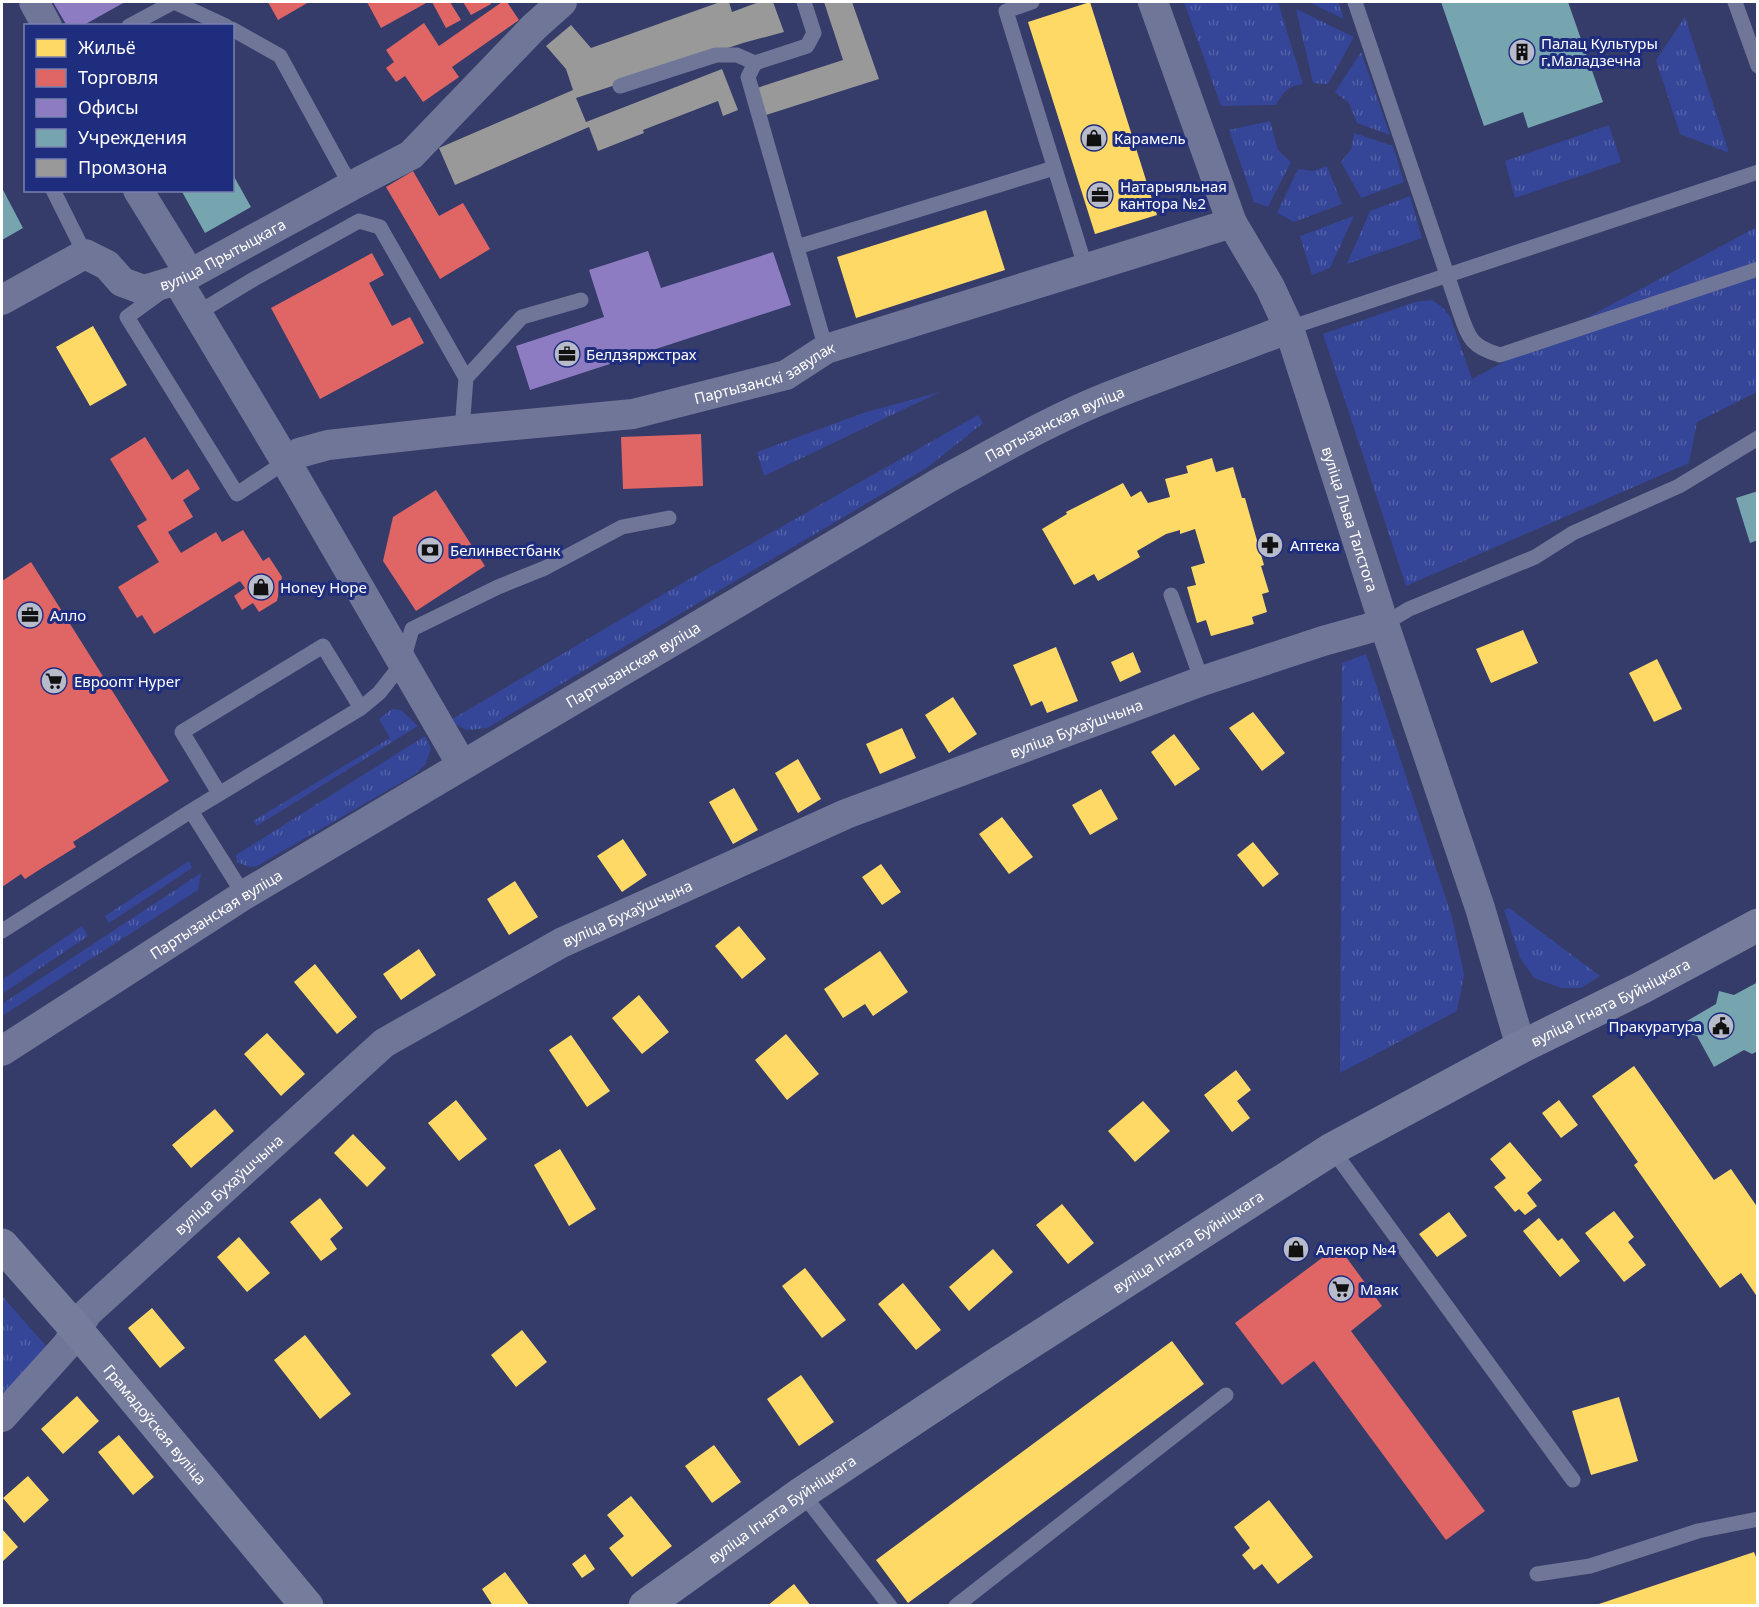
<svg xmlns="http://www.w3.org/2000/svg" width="1759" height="1607" font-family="'Noto Sans',sans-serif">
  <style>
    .grass { fill: url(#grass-tufts) }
    .homes { fill: #ffd966 }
    .shops { fill: #e06666 }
    .offices { fill: #8e7cc3 }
    .public { fill: #76a5af }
    .industry { fill: #999 }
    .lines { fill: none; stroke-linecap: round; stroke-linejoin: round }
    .lane { stroke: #707698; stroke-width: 15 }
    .street { stroke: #707698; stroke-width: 30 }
    .secondary { stroke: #767c9b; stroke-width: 33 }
    .labels { text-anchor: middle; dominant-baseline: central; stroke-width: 6; stroke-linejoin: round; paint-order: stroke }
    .poi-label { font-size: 15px; fill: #fff; stroke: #1f2d7f; text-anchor: start }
    .street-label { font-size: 15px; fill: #fff; stroke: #1f2d7f }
  </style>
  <defs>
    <pattern id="grass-tufts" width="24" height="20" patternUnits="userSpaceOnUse" patternTransform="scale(1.5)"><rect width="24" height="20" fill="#354598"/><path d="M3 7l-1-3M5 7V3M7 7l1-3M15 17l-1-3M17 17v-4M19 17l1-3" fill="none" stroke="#5361a7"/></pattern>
  </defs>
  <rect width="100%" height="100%" fill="#353c69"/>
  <path class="grass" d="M1184,2H1278L1303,84C1288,86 1283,92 1276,105L1221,106Z
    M1309,2H1338L1344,19Z
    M1296,9L1354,37L1328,84L1313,83Z
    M1685,17L1729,153L1680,134L1656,60Z
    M1361,52L1390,135L1357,123L1349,103L1335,92Z
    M1270,121L1278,150L1291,162L1268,207L1254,202L1229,130Z
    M1609,125L1621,162L1515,198L1505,161Z
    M1354,133L1393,146L1404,182L1361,198L1341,162L1351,149Z
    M1327,166L1342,204L1294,222L1277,213L1298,169L1313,171Z
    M1410,196L1422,238L1347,264L1370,211Z
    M1354,216L1330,268L1312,275L1300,236Z
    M1757,227V392L1697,422L1689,463L1406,586L1323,334L1415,302L1432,300L1441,306L1450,316L1472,379Z
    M940,392L764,476L757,452L863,413Z
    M978,415L983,423L928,467L487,728L467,730L449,721L679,585Z
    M1366,654L1452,917L1464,975L1457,1011L1340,1073L1342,663Z
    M392,709L401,710L418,726L257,826L253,821L390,738L379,719Z
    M425,736L431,748L425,765L414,775L257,866L249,867L237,862L236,855Z
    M189,861L192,868L109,923L105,916Z
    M201,873L198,890L2,1016V1004Z
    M1509,908L1600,976L1581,988H1562L1534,978L1520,958L1504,910Z
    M82,926L88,936L2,994V980Z
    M2,1296L47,1347L2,1398Z"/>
  <path class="homes" d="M1090,2L1157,215L1095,234L1028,22Z
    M986,210L1005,270L856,318L837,257Z
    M93,326L127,385L90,406L56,347Z
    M1212,458L1216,472L1233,467L1242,498H1245L1264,565L1261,566L1269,592L1262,594L1267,612L1252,617L1254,624L1211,636L1206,620L1197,623L1187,587L1196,585L1191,567L1205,563L1195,529L1180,534V530L1166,534L1137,551L1140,557L1098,581L1094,574L1074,585L1042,529L1067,514L1066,512L1123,483L1131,497L1141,491L1148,503L1170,497L1165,479L1188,473L1186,466Z
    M1523,630L1538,663L1491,683L1476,649Z
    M1056,647L1078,701L1047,713L1042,701L1031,706L1013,665Z
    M1133,652L1141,672L1120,682L1111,662Z
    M1657,659L1682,709L1654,722L1629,673Z
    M953,697L977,734L949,753L925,715Z
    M1253,712L1285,753L1262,771L1229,728Z
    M902,728L916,758L880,774L866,744Z
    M1174,734L1200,769L1175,786L1151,752Z
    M798,759L821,799L798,813L775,773Z
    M734,788L758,830L733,844L709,802Z
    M1101,789L1118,819L1090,835L1072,805Z
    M1002,817L1033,857L1009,874L979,834Z
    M623,839L647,875L622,892L597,856Z
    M1253,842L1279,874L1263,887L1237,855Z
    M881,864L901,892L882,905L862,877Z
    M515,881L538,917L509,935L487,899Z
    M739,926L766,959L742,979L715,946Z
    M419,949L436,975L401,1000L383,974Z
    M880,951L908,992L873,1016L865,1004L843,1018L824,989Z
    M315,964L357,1017L337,1034L294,982Z
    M639,995L669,1032L642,1054L612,1018Z
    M267,1033L305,1074L281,1096L244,1054Z
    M786,1034L819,1074L787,1100L755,1060Z
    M571,1035L610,1091L587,1107L549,1050Z
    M1634,1066L1714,1180L1731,1169L1758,1208V1298L1741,1273L1720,1288L1634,1165L1638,1162L1592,1096Z
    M1236,1070L1251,1090L1237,1101L1250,1118L1232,1132L1204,1095Z
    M456,1100L487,1139L459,1161L428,1123Z
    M1559,1100L1578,1125L1561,1138L1542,1113Z
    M1143,1101L1170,1131L1135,1162L1108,1131Z
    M215,1109L234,1131L191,1168L172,1145Z
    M353,1134L386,1168L367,1187L334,1153Z
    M1510,1142L1542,1180L1527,1193L1537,1206L1525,1215L1519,1209L1515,1212L1494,1187L1506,1178L1490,1159Z
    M560,1149L596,1209L569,1226L534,1165Z
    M320,1198L343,1228L330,1239L337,1249L321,1261L290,1222Z
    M1062,1204L1094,1243L1068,1264L1036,1225Z
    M1614,1211L1634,1237L1628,1242L1646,1265L1624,1282L1585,1233Z
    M1449,1212L1467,1236L1437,1257L1419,1234Z
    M1539,1218L1558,1241L1562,1238L1580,1261L1560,1277L1523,1231Z
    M239,1237L270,1273L247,1292L217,1257Z
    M993,1249L1013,1272L969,1311L949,1287Z
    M805,1268L846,1320L822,1338L782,1286Z
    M903,1283L941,1330L916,1350L878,1304Z
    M152,1308L185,1348L160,1368L128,1328Z
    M522,1330L547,1362L516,1387L491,1355Z
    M305,1335L351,1394L320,1419L274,1360Z
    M1172,1341L1204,1384L908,1603L876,1560Z
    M801,1375L834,1422L799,1446L767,1399Z
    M77,1396L99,1421L63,1454L41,1429Z
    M1619,1397L1638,1461L1591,1475L1572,1411Z
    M119,1435L154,1477L133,1495L98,1452Z
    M714,1445L741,1482L712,1503L685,1466Z
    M28,1476L49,1500L24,1523L3,1498Z
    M631,1496L672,1546L632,1577L609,1548L624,1536L607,1515Z
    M1269,1500L1313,1557L1278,1584L1262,1564L1254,1570L1242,1555L1250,1548L1234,1527Z
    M2,1529L18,1547L2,1562Z
    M1754,1552L1758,1562V1606H1593Z
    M585,1554L595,1569L582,1578L572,1564Z
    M505,1572L530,1606H493L482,1589Z
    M794,1584L811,1606H767Z"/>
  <path class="shops" d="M268,2H309L278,20Z
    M367,2H428L381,28Z
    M432,2H450L461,20L446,28Z
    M463,2H490L491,4L471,15Z
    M502,2H507L519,20L452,67L459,77L423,102L405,76L396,82L386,68L394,62L386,50L424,23L439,46Z
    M413,171L439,216L463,203L490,249L440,279L386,187Z
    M372,253L384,275L369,283L392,326L410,317L424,343L320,399L271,308Z
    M701,434L703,486L623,489L621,437Z
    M145,437L172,480L188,469L200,489L183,500L193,517L168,532L181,553L216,532L222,542L243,530L263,561L269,557L282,577L277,601L259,612L253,603L242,610L234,596L245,588L240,581L154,634L142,615L137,618L118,587L159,562L137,526L147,520L110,459Z
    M436,490L485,566L416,611L383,561L393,517Z
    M31,562L169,781L73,842L76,847L42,868L25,879L21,874L2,887V581Z
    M1338,1246L1382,1306L1351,1331L1485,1511L1446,1540L1314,1361L1282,1385L1235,1323Z"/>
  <path class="offices" d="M53,2H125L82,26H67Z
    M648,251L661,288L773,252L791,305L530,390L516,346L604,317L589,270Z"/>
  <path class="public" d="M1441,2H1568L1603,102L1528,128L1523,112L1484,126Z
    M232,173L251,207L205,233L181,190H232Z
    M2,188L23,228L2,240Z
    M1758,491V540L1750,543L1736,498Z
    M1758,982V1051L1752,1054L1744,1050L1714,1067L1697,1036L1682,1032L1687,1021L1716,1004L1719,991L1734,995Z"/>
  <path class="industry" d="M720,2H729L732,12L759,2H773L784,32L743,43L576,98L586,122L722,69L738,110L723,116L718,101L643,130L644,133L598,151L589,127L455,185L439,148L573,90L566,69L546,46L571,25L591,48Z
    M824,2H852L879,79L766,115L757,88L843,60Z"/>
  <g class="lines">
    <path class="lane" d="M804,2L814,33L807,46L755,63L748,77L826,349
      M1032,2L1006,11L1086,269
      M1355,2L1460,313C1469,339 1472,347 1500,355L1758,269
      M1735,2L1758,66
      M129,26L174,2L226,26
      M232,29L280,56L351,186
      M620,86L716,55H737L755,63
      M53,190L85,254
      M797,247L1054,168
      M160,293L127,317L237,494L285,462
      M196,314L254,279L359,221L380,227L466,378
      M1289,328L1758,172
      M462,430L466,378L522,317L581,300
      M1171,595L1202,681
      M1384,624L1409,609L1535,557L1573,533L1679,486L1758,438
      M219,793L182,732L323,646L361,708
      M191,811L244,895
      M2,931L191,811L361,708L379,693L402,664L412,629L498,587L545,568L622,527L669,518
      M1332,1149L1573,1480
      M802,1493L890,1606
      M1537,1574L1590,1566L1698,1531L1758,1519
      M956,1606L1226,1395"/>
    <g class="street">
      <path d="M34,2L47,26"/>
      <path id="s1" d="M1153,2L1232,223L1270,287L1289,328L1384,624L1480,908L1521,1047"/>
      <path d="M138,190L190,274"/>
      <path d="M177,280L292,472L462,765"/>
      <path id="s2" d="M2,300L85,254L107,265L122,282L144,290L177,280L190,274L351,186L411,155L534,27L562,2"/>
      <path id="s3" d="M285,462L299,453L328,445L462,430L633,414L786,375L826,349L1232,223"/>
      <path id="s4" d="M2,1051L244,895L944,480C998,451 1052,419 1110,396C1170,372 1230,352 1289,328"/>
      <path id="s5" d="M2,1417L67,1345L87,1313L384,1043L561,943L846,814L1202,681L1323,641L1384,624"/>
    </g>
    <g class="secondary">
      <path id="s6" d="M2,1245L76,1329L307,1606"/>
      <path id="s7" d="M645,1606L802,1493L995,1365L1332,1149L1521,1047L1641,988L1758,925"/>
    </g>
  </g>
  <defs>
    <symbol id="building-disc" viewBox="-11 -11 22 22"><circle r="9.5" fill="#b8bbca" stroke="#1f2d7f"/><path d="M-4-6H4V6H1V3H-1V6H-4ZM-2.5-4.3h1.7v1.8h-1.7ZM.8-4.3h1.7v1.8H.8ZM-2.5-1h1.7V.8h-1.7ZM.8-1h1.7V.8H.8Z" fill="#111"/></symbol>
    <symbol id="shop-disc" viewBox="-11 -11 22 22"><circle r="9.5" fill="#b8bbca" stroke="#1f2d7f"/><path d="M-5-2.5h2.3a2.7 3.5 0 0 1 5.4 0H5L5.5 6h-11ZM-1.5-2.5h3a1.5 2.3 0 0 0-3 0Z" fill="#111"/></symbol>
    <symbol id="office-disc" viewBox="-11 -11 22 22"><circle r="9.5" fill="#b8bbca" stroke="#1f2d7f"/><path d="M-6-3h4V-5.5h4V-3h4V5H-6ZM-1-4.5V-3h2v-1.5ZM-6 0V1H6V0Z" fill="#111"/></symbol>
    <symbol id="pharmacy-disc" viewBox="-11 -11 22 22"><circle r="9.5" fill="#b8bbca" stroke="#1f2d7f"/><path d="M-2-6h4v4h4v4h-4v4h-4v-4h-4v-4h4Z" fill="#111"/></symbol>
    <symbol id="bank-disc" viewBox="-11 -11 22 22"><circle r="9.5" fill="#b8bbca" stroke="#1f2d7f"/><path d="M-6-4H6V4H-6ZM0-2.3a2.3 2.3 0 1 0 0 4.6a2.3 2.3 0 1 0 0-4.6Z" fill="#111"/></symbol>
    <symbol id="supermarket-disc" viewBox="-11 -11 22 22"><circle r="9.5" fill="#b8bbca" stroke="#1f2d7f"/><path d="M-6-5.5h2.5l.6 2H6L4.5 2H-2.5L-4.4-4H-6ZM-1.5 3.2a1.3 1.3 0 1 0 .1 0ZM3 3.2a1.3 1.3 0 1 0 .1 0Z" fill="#111"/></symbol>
    <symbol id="civic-disc" viewBox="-11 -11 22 22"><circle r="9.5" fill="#b8bbca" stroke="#1f2d7f"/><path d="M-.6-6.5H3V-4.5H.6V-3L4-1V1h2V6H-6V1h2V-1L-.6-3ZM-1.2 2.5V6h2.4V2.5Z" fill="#111"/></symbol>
  </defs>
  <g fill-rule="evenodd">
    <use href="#building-disc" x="1507" y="37" width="30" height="30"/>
    <use href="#shop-disc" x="1079" y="123" width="30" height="30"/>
    <use href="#office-disc" x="1085" y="180" width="30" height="30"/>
    <use href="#office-disc" x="552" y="339" width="30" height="30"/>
    <use href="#pharmacy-disc" x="1255" y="530" width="30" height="30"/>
    <use href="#bank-disc" x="415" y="535" width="30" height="30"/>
    <use href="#shop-disc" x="246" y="572" width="30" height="30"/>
    <use href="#office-disc" x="15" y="600" width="30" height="30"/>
    <use href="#supermarket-disc" x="39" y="666" width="30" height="30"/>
    <use href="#civic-disc" x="1706" y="1011" width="30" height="30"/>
    <use href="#shop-disc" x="1281" y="1234" width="30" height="30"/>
    <use href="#supermarket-disc" x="1326" y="1274" width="30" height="30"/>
  </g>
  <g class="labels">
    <g class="poi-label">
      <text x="1541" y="43">Палац Культуры<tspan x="1541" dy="17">г.Маладзечна</tspan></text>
      <text x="1114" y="138">Карамель</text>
      <text x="1120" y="186">Натарыяльная<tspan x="1120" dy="17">кантора №2</tspan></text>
      <text x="586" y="354">Белдзяржстрах</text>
      <text x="1290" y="545">Аптека</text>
      <text x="450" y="550">Белинвестбанк</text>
      <text x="280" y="587">Honey Hope</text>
      <text x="50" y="615">Алло</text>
      <text x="74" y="681">Евроопт Hyper</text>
      <text x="1702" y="1026" text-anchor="end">Пракуратура</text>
      <text x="1316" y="1249">Алекор №4</text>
      <text x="1360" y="1289">Маяк</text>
    </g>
    <g class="street-label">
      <text stroke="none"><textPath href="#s2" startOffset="252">вуліца Прытыцкага</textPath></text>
      <text stroke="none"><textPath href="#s3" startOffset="492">Партызанскі завулак</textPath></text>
      <text stroke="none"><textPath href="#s4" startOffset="1226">Партызанская вуліца</textPath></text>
      <text stroke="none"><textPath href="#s1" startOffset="555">вуліца Льва Талстога</textPath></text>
      <text stroke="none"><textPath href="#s4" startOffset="740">Партызанская вуліца</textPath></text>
      <text stroke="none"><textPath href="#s5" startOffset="1298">вуліца Бухаўшчына</textPath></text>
      <text stroke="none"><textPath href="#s4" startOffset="254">Партызанская вуліца</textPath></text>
      <text stroke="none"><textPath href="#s5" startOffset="812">вуліца Бухаўшчына</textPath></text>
      <text stroke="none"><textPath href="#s7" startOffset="1140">вуліца Ігната Буйніцкага</textPath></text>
      <text stroke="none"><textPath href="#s5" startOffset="326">вуліца Бухаўшчына</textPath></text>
      <text stroke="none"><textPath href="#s7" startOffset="654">вуліца Ігната Буйніцкага</textPath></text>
      <text stroke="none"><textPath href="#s6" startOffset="236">Грамадоўская вуліца</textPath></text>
      <text stroke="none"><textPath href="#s7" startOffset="168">вуліца Ігната Буйніцкага</textPath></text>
    </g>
  </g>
  <rect width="1759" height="1607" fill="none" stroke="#ffffff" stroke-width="6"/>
  <rect x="24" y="24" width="210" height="168" fill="#1f2d7f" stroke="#7981b2" stroke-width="1.5"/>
  <rect x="36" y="39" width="30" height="18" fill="#ffd966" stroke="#7981b2" stroke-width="1.5"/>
  <text x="78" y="54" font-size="18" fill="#ffffff">Жильё</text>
  <rect x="36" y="69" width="30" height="18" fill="#e06666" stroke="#7981b2" stroke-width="1.5"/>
  <text x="78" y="84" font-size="18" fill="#ffffff">Торговля</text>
  <rect x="36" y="99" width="30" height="18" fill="#8e7cc3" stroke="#7981b2" stroke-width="1.5"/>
  <text x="78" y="114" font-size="18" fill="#ffffff">Офисы</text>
  <rect x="36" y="129" width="30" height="18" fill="#76a5af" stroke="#7981b2" stroke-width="1.5"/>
  <text x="78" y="144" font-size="18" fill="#ffffff">Учреждения</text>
  <rect x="36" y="159" width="30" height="18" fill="#999999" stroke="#7981b2" stroke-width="1.5"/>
  <text x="78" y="174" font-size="18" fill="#ffffff">Промзона</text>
</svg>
